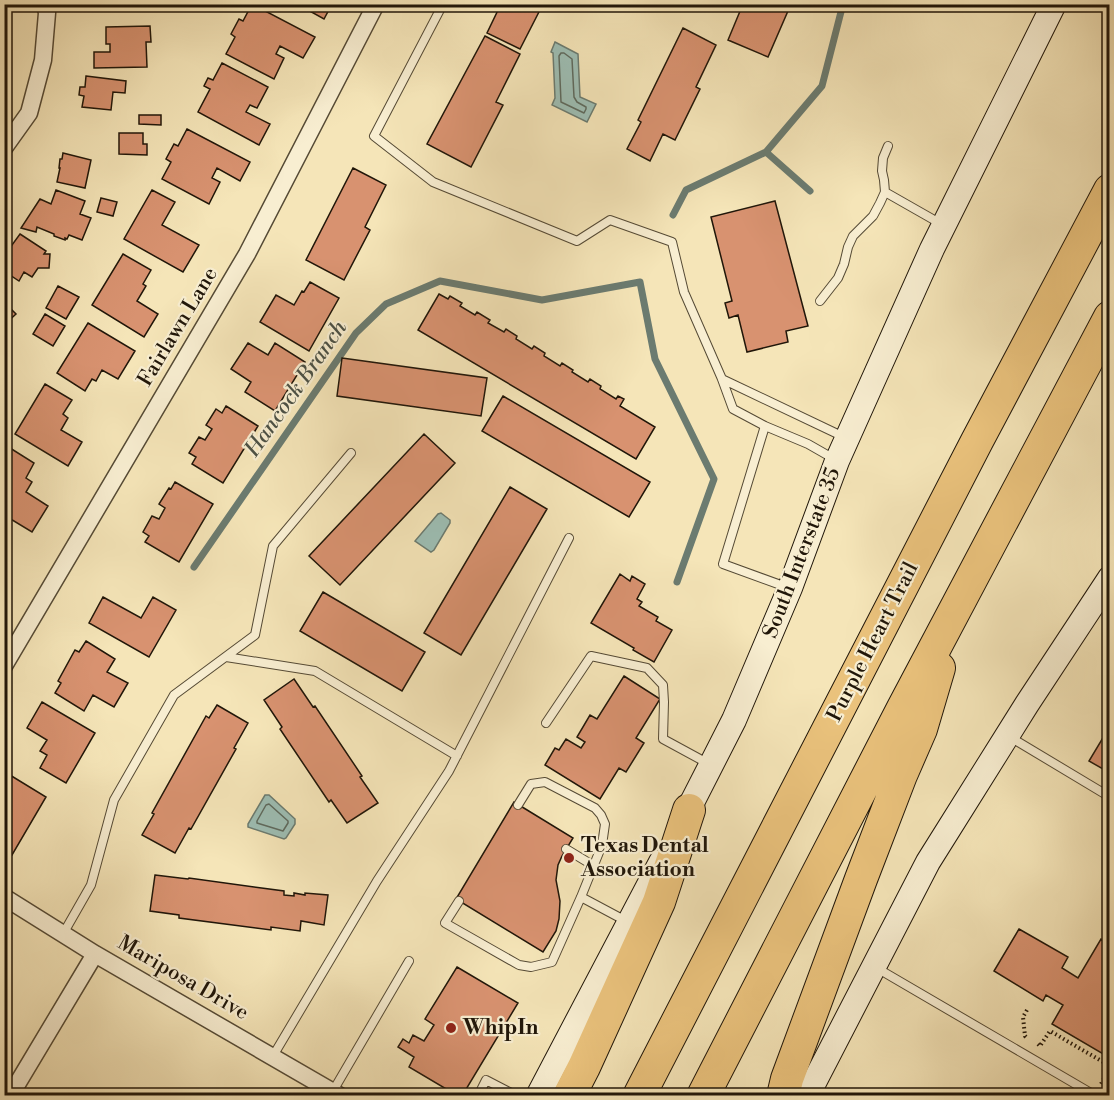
<svg xmlns="http://www.w3.org/2000/svg" width="1114" height="1100" font-family="'Libre Bodoni',serif">
  <style>
    .water { fill: #9dbeb4; stroke: #6b7b70; stroke-width: 1.5 }
    .lines { fill: none; stroke-linecap: round; stroke-linejoin: round }
    .shore { stroke: #5e6a5e; stroke-width: 1.5 }
    .stream { stroke: #6b7b70; stroke-width: 7 }
    .building { fill: #d89270; stroke: #201609; stroke-width: 1.5 }
    .lane-casing { stroke: #554a35; stroke-width: 10 }
    .street-casing { stroke: #554a35; stroke-width: 19 }
    .secondary-casing { stroke: #201609; stroke-width: 26 }
    .highway-casing { stroke: #201609; stroke-width: 34 }
    .path { stroke: #201609; stroke-width: 4; stroke-dasharray: 1.5 3; stroke-linecap: butt }
    .lane { stroke: #f8eed1; stroke-width: 8 }
    .street { stroke: #f8eed1; stroke-width: 16 }
    .secondary { stroke: #f8eed1; stroke-width: 24 }
    .highway { stroke: #eac27c; stroke-width: 32 }
    .poi-dot { fill: #8f2418; stroke: #f8eed1; stroke-width: 2 }
    .labels { text-anchor: middle; dominant-baseline: central; stroke-width: 4.5; stroke-linejoin: round; paint-order: stroke }
    .street-label { font-size: 21px; fill: #201609; stroke: #f8eed1 }
    .poi-label { font-size: 21px; font-weight: bold; fill: #201609; stroke: #f8eed1; text-anchor: start }
    .water-label { font-size: 22px; font-style: italic; fill: #4c5145; stroke: #f8eed1 }
  </style>
  <rect width="100%" height="100%" fill="#f5e5b8"/>
  <filter id="stains"><feTurbulence type="fractalNoise" baseFrequency=".00333" numOctaves="4"/><feColorMatrix values="0 0 0 0 .2 0 0 0 0 .09 0 0 0 0 .02 0 0 0 .5 -.17"/></filter>
  <radialGradient id="worn" r=".72"><stop offset=".6" stop-color="#630" stop-opacity="0"/><stop offset="1" stop-color="#630" stop-opacity=".3"/></radialGradient>
  <path class="water" d="M555,42L578,54L580,97L596,104L587,122L552,105L555,98L553,53L551,52Z
    M441,513L450,520V523L434,550L431,552L415,541L438,514Z
    M265,795H269L295,819V824L286,838L284,839L248,827V824Z"/>
  <g class="lines">
    <path class="shore" d="M561,53H564L572,59L574,97L577,102L586,107V109L584,113L561,102L559,56Z
      M269,804L288,821V823L283,831L257,823V821L266,805Z"/>
    <path class="stream" d="M766,152L810,191
      M673,215L686,190L766,152L822,86L843,4
      M194,567L356,333L386,304L440,281L542,300L640,282L655,359L714,479L677,582"/>
  </g>
  <path class="building" d="M252,4L315,37L303,58L280,46L276,54L284,58L274,79L226,54L235,37L231,34L239,19L243,21Z
    M297,4H332L324,19Z
    M501,4H543L520,49L487,33Z
    M743,4H791L768,57L728,40Z
    M150,26L151,42H146L147,67L94,68V52H110V44H106V27Z
    M683,28L716,45L696,87L700,89L675,140L663,134L650,161L627,149L641,122L638,120Z
    M485,36L520,54L496,102L503,105L471,167L427,144Z
    M222,63L268,87L257,108L250,105L246,112L270,124L259,145L198,112L210,89L204,86L208,78L213,80Z
    M86,76L126,81L125,93L113,92L111,110L82,107L84,96L79,95L80,87H85Z
    M139,115H161V125L139,124Z
    M187,129L250,162L240,181L217,168L212,178L220,182L209,204L162,179L171,162L166,159L174,144L178,146Z
    M119,133H143V144H147V155L119,154Z
    M63,153L91,160L85,188L57,182L60,168H59L60,159H62Z
    M353,168L386,185L365,227L370,230L344,280L306,260Z
    M56,190L85,201L80,214L91,218L82,240L69,235L67,239L65,238V240L54,236V234L37,227L36,232L21,228L40,199L51,204Z
    M152,190L175,202L162,225L199,245L183,272L124,239Z
    M101,198L117,202L113,216L97,212Z
    M775,201L808,326L786,331L788,342L747,352L738,315L729,318L725,303L732,301L711,217Z
    M20,234L46,251L44,254H50L49,268H38L32,277L24,272L19,281L4,271V256Z
    M123,254L151,270L143,284L146,286L137,301L158,314L144,337L92,305Z
    M310,282L339,298L309,351L260,322L276,295L294,305L302,291L304,292Z
    M58,286L79,297L66,319L46,308Z
    M439,294L448,299L450,296L462,303L460,306L475,315L477,312L490,320L488,323L504,332L506,329L517,336L516,339L532,349L534,346L545,353L544,356L560,366L562,363L573,370L572,372L588,382L590,379L601,386L600,389L616,399L618,396L624,399L620,406L655,427L636,459L418,330Z
    M4,302L16,314L4,325Z
    M45,314L65,326L53,346L33,334Z
    M88,323L135,351L118,379L102,370L96,381L92,379L85,391L57,373Z
    M248,343L268,355L275,343L305,362L275,411L245,392L251,382L231,369Z
    M342,358L487,378L481,416L337,396Z
    M45,384L72,400L63,414L68,418L61,430L82,442L68,466L15,434Z
    M503,396L650,482L629,517L482,431Z
    M226,406L258,426L223,483L192,464L196,457L189,453L199,437L205,440L212,429L206,425L216,409L222,413Z
    M424,434L455,463L340,585L309,556Z
    M10,448L34,463L26,478L32,482L26,492L48,506L32,532L4,515V456Z
    M175,482L213,504L179,562L145,542L149,536L143,532L152,516L159,519L165,508L159,504L169,488L171,489Z
    M510,487L547,509L461,655L424,633Z
    M620,574L630,581L632,576L645,584L637,599L642,602L639,606L658,617L656,621L672,630L654,662L633,650L634,648L591,623Z
    M323,592L425,652L402,691L300,631Z
    M103,597L141,618L153,597L176,610L149,657L89,623Z
    M86,641L115,659L107,672L128,683L114,707L93,695L84,711L55,693L61,683L58,681L75,650L79,652Z
    M624,676L660,699L636,738L644,743L626,772L619,768L600,799L545,765L555,748L559,750L566,739L581,748L585,742L577,737L590,715L597,719Z
    M294,679L313,707L315,706L362,776L360,777L378,803L347,823L331,800L329,802L280,729L282,727L264,700Z
    M42,702L95,733L66,783L40,768L47,755L40,751L47,740L27,728Z
    M217,705L248,723L234,748L236,749L191,829L189,828L175,853L142,835L154,814L152,813L206,716L209,718Z
    M1110,726V773L1089,761Z
    M5,772L46,797L12,855L4,851Z
    M514,802L573,838L562,856L558,865L556,880L560,901L559,919L556,931L543,952L456,899Z
    M155,875L188,879L189,878L284,891V895L294,896V893L305,895V893L328,895L324,925L301,921L300,931L271,927V930L179,918V915L150,911Z
    M1019,929L1068,957L1062,968L1078,978L1101,939L1110,944V1058L1052,1024L1063,1005L1046,995L1043,1001L994,971Z
    M457,967L518,1003L462,1096H458L409,1067L414,1057L398,1047L403,1039L409,1043L413,1035L424,1041L434,1025L425,1019Z"/>
  <g class="lines">
    <defs>
      <path id="lane" d="M443,4L374,136L433,182L577,241L610,220L672,242L684,292L722,379L733,409L765,426L808,444L836,460
        M885,192L943,225
        M820,301L838,278L844,264L848,247L853,236L873,216L880,203L885,192L884,180L882,171L883,158L888,146
        M722,379L844,437
        M765,426L723,564L789,588
        M226,657L315,671L457,756
        M546,723L591,656L647,668L663,685L664,702L663,739L709,764
        M1010,737L1110,797
        M566,849L594,866
        M581,897L626,921
        M459,901L445,923L519,965L531,967L552,962L581,897L602,845L605,824L601,815L595,808L545,782L531,784L518,805
        M63,934L91,885L114,800L174,695L255,635L273,546L351,453
        M875,967L1096,1096
        M273,1056L377,881L449,771L569,538
        M333,1091L409,961
        M478,1096L486,1080L517,1096"/>
      <path id="street" d="M4,148L29,113L43,60L47,13L45,4
        M4,666L247,254L376,4
        M4,897L95,954L340,1096
        M10,1096L95,954"/>
      <path id="secondary" d="M681,824L734,720L790,588L837,461L932,249L1054,4
        M538,1096L661,862
        M807,1096L928,862L1027,704L1110,578"/>
      <path id="highway" d="M569,1096L584,1067L659,902L689,810
        M639,1096L977,441L1110,190
        M703,1096L903,708L1110,317
        M783,1096L787,1079L861,879L901,775L921,729L939,668"/>
    </defs>
    <use href="#lane" class="lane-casing"/>
    <use href="#street" class="street-casing"/>
    <use href="#secondary" class="secondary-casing"/>
    <use href="#highway" class="highway-casing"/>
    <path class="path" d="M1026,1037L1025,1036L1023,1017L1027,1010
      M1038,1044L1040,1046L1050,1031L1110,1066
      M1101,1084L1110,1068"/>
    <use href="#lane" class="lane"/>
    <use href="#street" class="street"/>
    <use href="#secondary" class="secondary"/>
    <use href="#highway" class="highway"/>
  </g>
  <g class="poi-dot">
    <circle cx="569" cy="858" r="6"/>
    <circle cx="451" cy="1028" r="6"/>
  </g>
  <g class="labels">
    <g class="street-label">
      <text transform="translate(178 327) rotate(-59)">Fairlawn Lane</text>
      <text transform="translate(802 553) rotate(-69)">South Interstate 35</text>
      <text transform="translate(873 642) rotate(-63)">Purple Heart Trail</text>
      <text transform="translate(183 978) rotate(30)">Mariposa Drive</text>
    </g>
    <g class="poi-label">
      <text x="581" y="846">Texas Dental<tspan x="581" dy="24">Association</tspan></text>
      <text x="463" y="1028">WhipIn</text>
    </g>
    <g class="water-label">
      <text transform="translate(296 389) rotate(-55)">Hancock Branch</text>
    </g>
  </g>
  <rect width="1114" height="1100" fill="none" stroke="#f5e5b8" stroke-width="24"/>
  <rect x="6" y="6" width="1102" height="1088" fill="none" stroke="#201609" stroke-width="3"/>
  <rect x="12" y="12" width="1090" height="1076" fill="none" stroke="#201609" stroke-width="1.5"/>
  <rect width="100%" height="100%" filter="url(#stains)"/>
  <rect width="100%" height="100%" fill="url(#worn)"/>
</svg>
